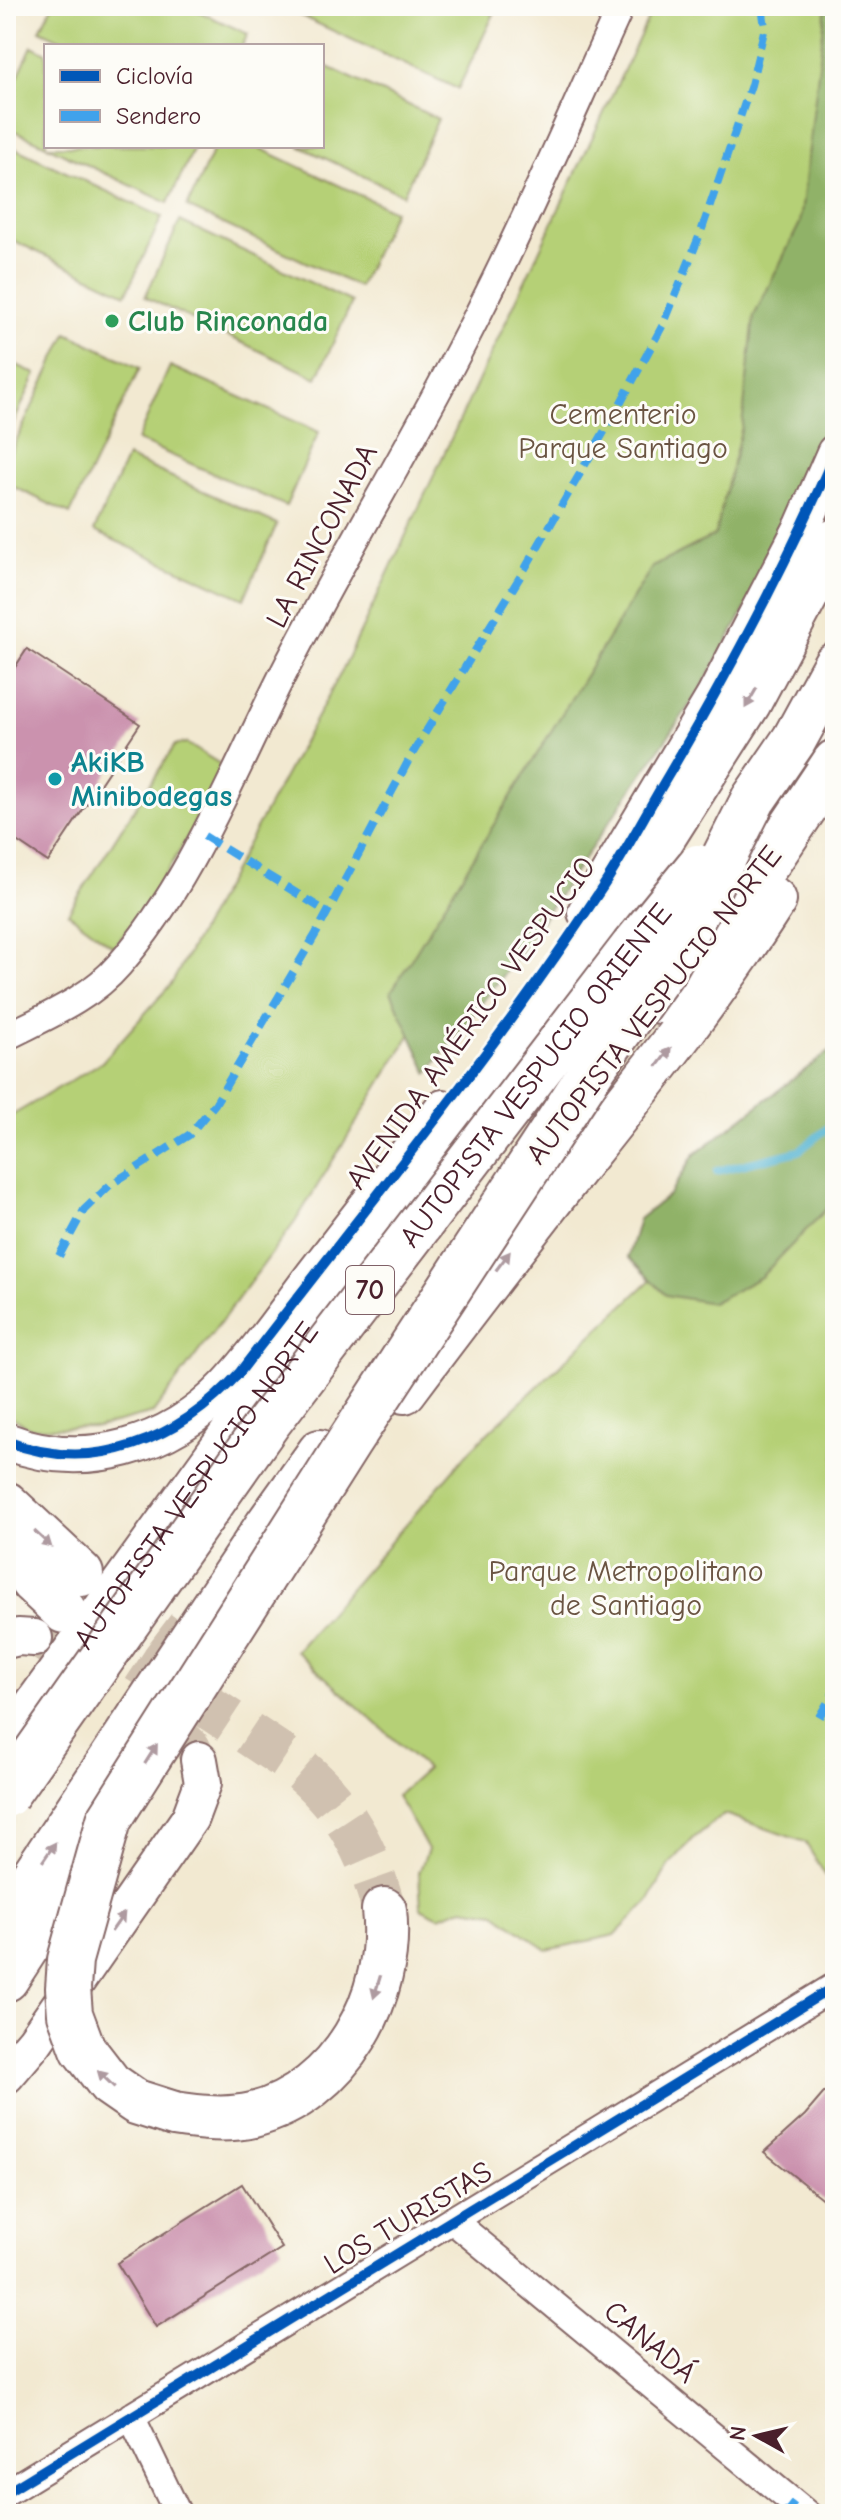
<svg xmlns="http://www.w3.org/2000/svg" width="841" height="2520" font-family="'Comic Neue',sans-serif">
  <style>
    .green { fill: #b5d076; stroke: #807850; stroke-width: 2 }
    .forest { fill: #90b267; stroke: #6d6849; stroke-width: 2 }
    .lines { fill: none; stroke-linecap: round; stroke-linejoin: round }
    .stream { stroke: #52b3d1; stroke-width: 8 }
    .building { fill: #cb92ae }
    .secondary-tunnel { stroke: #d0c1b0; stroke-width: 36; stroke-dasharray: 36 18; stroke-linecap: butt }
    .highway-tunnel { stroke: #d0c1b0; stroke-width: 44; stroke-dasharray: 44 22; stroke-linecap: butt }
    .street-casing { stroke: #856665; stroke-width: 30 }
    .secondary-casing { stroke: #856665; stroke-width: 40 }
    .highway-casing { stroke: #856665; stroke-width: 48 }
    .street { stroke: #fff; stroke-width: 26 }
    .secondary { stroke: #fff; stroke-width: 36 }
    .highway { stroke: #fff; stroke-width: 44 }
    .highway-bridge-casing { stroke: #856665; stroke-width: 48; stroke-linecap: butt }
    .highway-bridge { stroke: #fff; stroke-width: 44 }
    .quiet { stroke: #40a2eb; stroke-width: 8; stroke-dasharray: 16 8; stroke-linecap: butt }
    .cycleway-casing { stroke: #fdfcf7; stroke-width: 15 }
    .cycleway { stroke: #0057b8; stroke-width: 10 }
    .oneway { fill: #ae9aa0 }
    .leisure-dot { fill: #2e9e5b; stroke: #fdfcf7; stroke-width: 3 }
    .culture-dot { fill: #0f9aa8; stroke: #fdfcf7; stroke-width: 3 }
    .labels { text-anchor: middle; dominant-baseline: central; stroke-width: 6; stroke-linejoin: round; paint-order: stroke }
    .shield { fill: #fdfcf7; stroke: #806168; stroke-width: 2 }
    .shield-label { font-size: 28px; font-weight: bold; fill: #4a1f2b }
    .leisure-label { font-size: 30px; font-weight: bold; fill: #27864d; stroke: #fdfcf7; text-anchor: start }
    .park-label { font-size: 30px; fill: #6a5442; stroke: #fdfcf7 }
    .street-label { font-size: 30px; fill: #4a1f2b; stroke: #fdfcf7 }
    .culture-label { font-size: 30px; font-weight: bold; fill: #0d838f; stroke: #fdfcf7; text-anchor: start }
  </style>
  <rect width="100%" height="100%" fill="#fdfcf7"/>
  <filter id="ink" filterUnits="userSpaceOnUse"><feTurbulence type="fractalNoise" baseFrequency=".0125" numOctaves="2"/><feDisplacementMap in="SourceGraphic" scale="16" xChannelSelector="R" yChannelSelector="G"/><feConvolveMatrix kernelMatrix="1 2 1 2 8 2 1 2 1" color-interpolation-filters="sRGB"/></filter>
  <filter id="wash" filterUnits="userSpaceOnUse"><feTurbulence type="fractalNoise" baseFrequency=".006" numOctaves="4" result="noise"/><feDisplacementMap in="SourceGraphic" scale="32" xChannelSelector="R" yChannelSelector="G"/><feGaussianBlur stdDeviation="1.8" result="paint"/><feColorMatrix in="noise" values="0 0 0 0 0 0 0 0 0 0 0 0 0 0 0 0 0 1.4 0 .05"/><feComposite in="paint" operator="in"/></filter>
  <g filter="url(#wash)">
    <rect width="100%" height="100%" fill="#f2e9d1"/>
    <path class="green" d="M52,6H187L248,34L242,46H75L40,30Z
      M288,6H477L494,14L458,89L286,9Z
      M654,6H835V199L769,480L441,985L295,1222L153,1413L99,1427L30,1428L6,1413V1119L102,1062L172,983L344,667Z
      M32,46L46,53V145L6,127V102Z
      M322,64L438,119L403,195L299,146H322Z
      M6,144L162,217L126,294L6,237Z
      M47,146H195L168,203Z
      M215,146H255L394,211L359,287L187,207Z
      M180,221L352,302L317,378L145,297Z
      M67,333L140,368L70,514L6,483V462Z
      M6,360L36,374L6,439Z
      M170,366L319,432L286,506L137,440Z
      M127,457L277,524L244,599L94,531Z
      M186,743L223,766C195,829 157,893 114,947L68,913L175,745Z
      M835,1106V1891L805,1842L724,1814L694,1838L669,1865L648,1902L615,1935L547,1950L495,1913L463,1908L439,1917L421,1908L419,1873L428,1849L397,1796L427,1769L296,1651L472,1448Z"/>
    <path class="forest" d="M826,6H835V421L789,530L702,687L513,962L428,1073L391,992L652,567L715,535L742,426L754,316L800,223Z
      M835,1047V1200L761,1277L712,1303L666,1295L628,1257L639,1219L670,1194L694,1155Z"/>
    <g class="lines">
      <path class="stream" d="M717,1171L799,1151L835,1122"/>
    </g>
    <g id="blocks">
      <path class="building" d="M27,649L140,724L48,862L6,834V681Z
        M835,2080V2209L764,2152L805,2115Z
        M242,2184L282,2248L156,2327L117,2263Z"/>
    </g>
  </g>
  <g filter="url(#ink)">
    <use href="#blocks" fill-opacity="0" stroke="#856665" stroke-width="2"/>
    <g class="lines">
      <path class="secondary-tunnel" d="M34,1638L172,1727L192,1746L199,1760"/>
      <path class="highway-tunnel" d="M105,1592L178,1647L192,1652L220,1649
        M83,1624L290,1761C341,1799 368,1849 384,1910"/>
      <defs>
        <path id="street" d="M6,1037C45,1017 90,999 119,965C189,885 231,778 278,684C342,556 419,434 482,306C532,208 575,106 621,6
          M452,2220L807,2514
          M131,2416L178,2514
          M6,2493L835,1986"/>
        <path id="secondary" d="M586,912L715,696L803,526L835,453
          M6,1441C85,1472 170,1446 227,1386C259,1352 285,1313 313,1276C356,1220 399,1164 443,1108
          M6,1640L18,1637L34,1638
          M6,2075L35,2041L190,1818L203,1783L199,1760"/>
        <g id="highway">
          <path d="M753,800L794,740L835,665"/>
          <path d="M660,1001L769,861L835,762"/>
          <path d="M404,1391C462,1313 522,1236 582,1159C649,1075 716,991 774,900"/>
          <path d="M6,1504L81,1574"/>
          <path d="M6,1548L33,1582L64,1611"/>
          <path id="s1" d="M6,1748L660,842L749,702L835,541"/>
          <path d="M6,1917L267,1526L320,1452"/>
          <path d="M6,1979L100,1834"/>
          <path d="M174,2114C200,2118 227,2121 253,2115C340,2093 394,1996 384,1910"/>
        </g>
      </defs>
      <use href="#street" class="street-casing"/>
      <use href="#secondary" class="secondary-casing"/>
      <use href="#highway" class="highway-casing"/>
      <use href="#street" class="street"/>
      <use href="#secondary" class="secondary"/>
      <use href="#highway" class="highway"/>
      <defs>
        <g id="highway-bridge">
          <path id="s2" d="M6,1795L268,1423L633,947L698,867"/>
          <path d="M174,2114L136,2102L110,2084L83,2049L70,2014L68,1988L70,1960L109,1820L349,1442L596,1064L666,966L698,909L753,800"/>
        </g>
      </defs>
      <use href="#highway-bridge" class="highway-bridge-casing"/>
      <use href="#highway-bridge" class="highway-bridge"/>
      <path class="quiet" d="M204,836L327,912
        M59,1256L84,1210L110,1185L189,1135L215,1104L317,932L411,756L526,567L619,406L665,321L701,232L751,85L765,27L762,6
        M819,1717L835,1690
        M785,2514L794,2503"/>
      <defs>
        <path id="cycleway" d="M6,1441C94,1476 180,1439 240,1372C361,1214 488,1060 598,894C624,856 645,814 669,774C730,670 787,564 835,453
          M6,2493L835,1986"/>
      </defs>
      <use href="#cycleway" class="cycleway-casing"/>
      <use href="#cycleway" class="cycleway"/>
    </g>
    <defs><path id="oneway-solid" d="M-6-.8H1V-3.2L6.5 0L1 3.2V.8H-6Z" transform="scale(2)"/></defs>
    <g class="oneway">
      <use href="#oneway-solid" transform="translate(751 698) rotate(120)"/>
      <use href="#oneway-solid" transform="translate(664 1057) rotate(-53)"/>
      <use href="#oneway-solid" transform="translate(503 1261) rotate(-53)"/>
      <use href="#oneway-solid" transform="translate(43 1539) rotate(43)"/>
      <use href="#oneway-solid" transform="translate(151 1754) rotate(-58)"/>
      <use href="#oneway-solid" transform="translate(49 1852) rotate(-56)"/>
      <use href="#oneway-solid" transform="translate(118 1922) rotate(-55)"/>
      <use href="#oneway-solid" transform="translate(377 1987) rotate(107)"/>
      <use href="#oneway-solid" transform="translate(106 2079) rotate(-136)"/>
    </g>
  </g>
  <circle class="leisure-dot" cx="112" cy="321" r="8"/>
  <circle class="culture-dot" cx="55" cy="779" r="8"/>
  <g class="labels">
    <rect class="shield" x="346" y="1266" width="48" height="48" rx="6"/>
    <g class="shield-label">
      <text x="370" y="1290">70</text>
    </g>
    <g class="leisure-label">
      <text x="128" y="321">Club Rinconada</text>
    </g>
    <g class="park-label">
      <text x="623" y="414">Cementerio<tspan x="623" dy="34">Parque Santiago</tspan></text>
      <text x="626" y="1571">Parque Metropolitano<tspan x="626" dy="34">de Santiago</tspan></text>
    </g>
    <g class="street-label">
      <text transform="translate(322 536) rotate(-62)">LA RINCONADA</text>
      <text transform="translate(654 1005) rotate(-52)">AUTOPISTA VESPUCIO NORTE</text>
      <text transform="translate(471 1023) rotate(-54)">AVENIDA AMÉRICO VESPUCIO</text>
      <text stroke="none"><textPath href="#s2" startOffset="894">AUTOPISTA VESPUCIO ORIENTE</textPath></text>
      <text stroke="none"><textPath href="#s1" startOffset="324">AUTOPISTA VESPUCIO NORTE</textPath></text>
      <text transform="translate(408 2218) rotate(-31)">LOS TURISTAS</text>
      <text transform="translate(650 2342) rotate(40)">CANADÁ</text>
    </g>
    <g class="culture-label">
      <text x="71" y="762">AkiKB<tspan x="71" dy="34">Minibodegas</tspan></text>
    </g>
  </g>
  <rect width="841" height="2520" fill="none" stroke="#fdfcf7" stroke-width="32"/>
  <rect x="44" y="44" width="280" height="104" fill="#fdfcf7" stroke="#b5a4a5" stroke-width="2"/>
  <rect x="60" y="70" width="40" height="12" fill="#0057b8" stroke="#b5a4a5" stroke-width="2"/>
  <text x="116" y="84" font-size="24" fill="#4a1f2b">Ciclovía</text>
  <rect x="60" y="110" width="40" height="12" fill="#40a2eb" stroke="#b5a4a5" stroke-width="2"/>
  <text x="116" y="124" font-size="24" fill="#4a1f2b">Sendero</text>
  <g transform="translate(757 2436) rotate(278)" stroke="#fdfcf7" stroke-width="6" paint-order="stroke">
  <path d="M0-6L14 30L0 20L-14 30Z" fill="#4a1f2b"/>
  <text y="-12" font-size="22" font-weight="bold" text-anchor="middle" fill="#4a1f2b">N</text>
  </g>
</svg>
